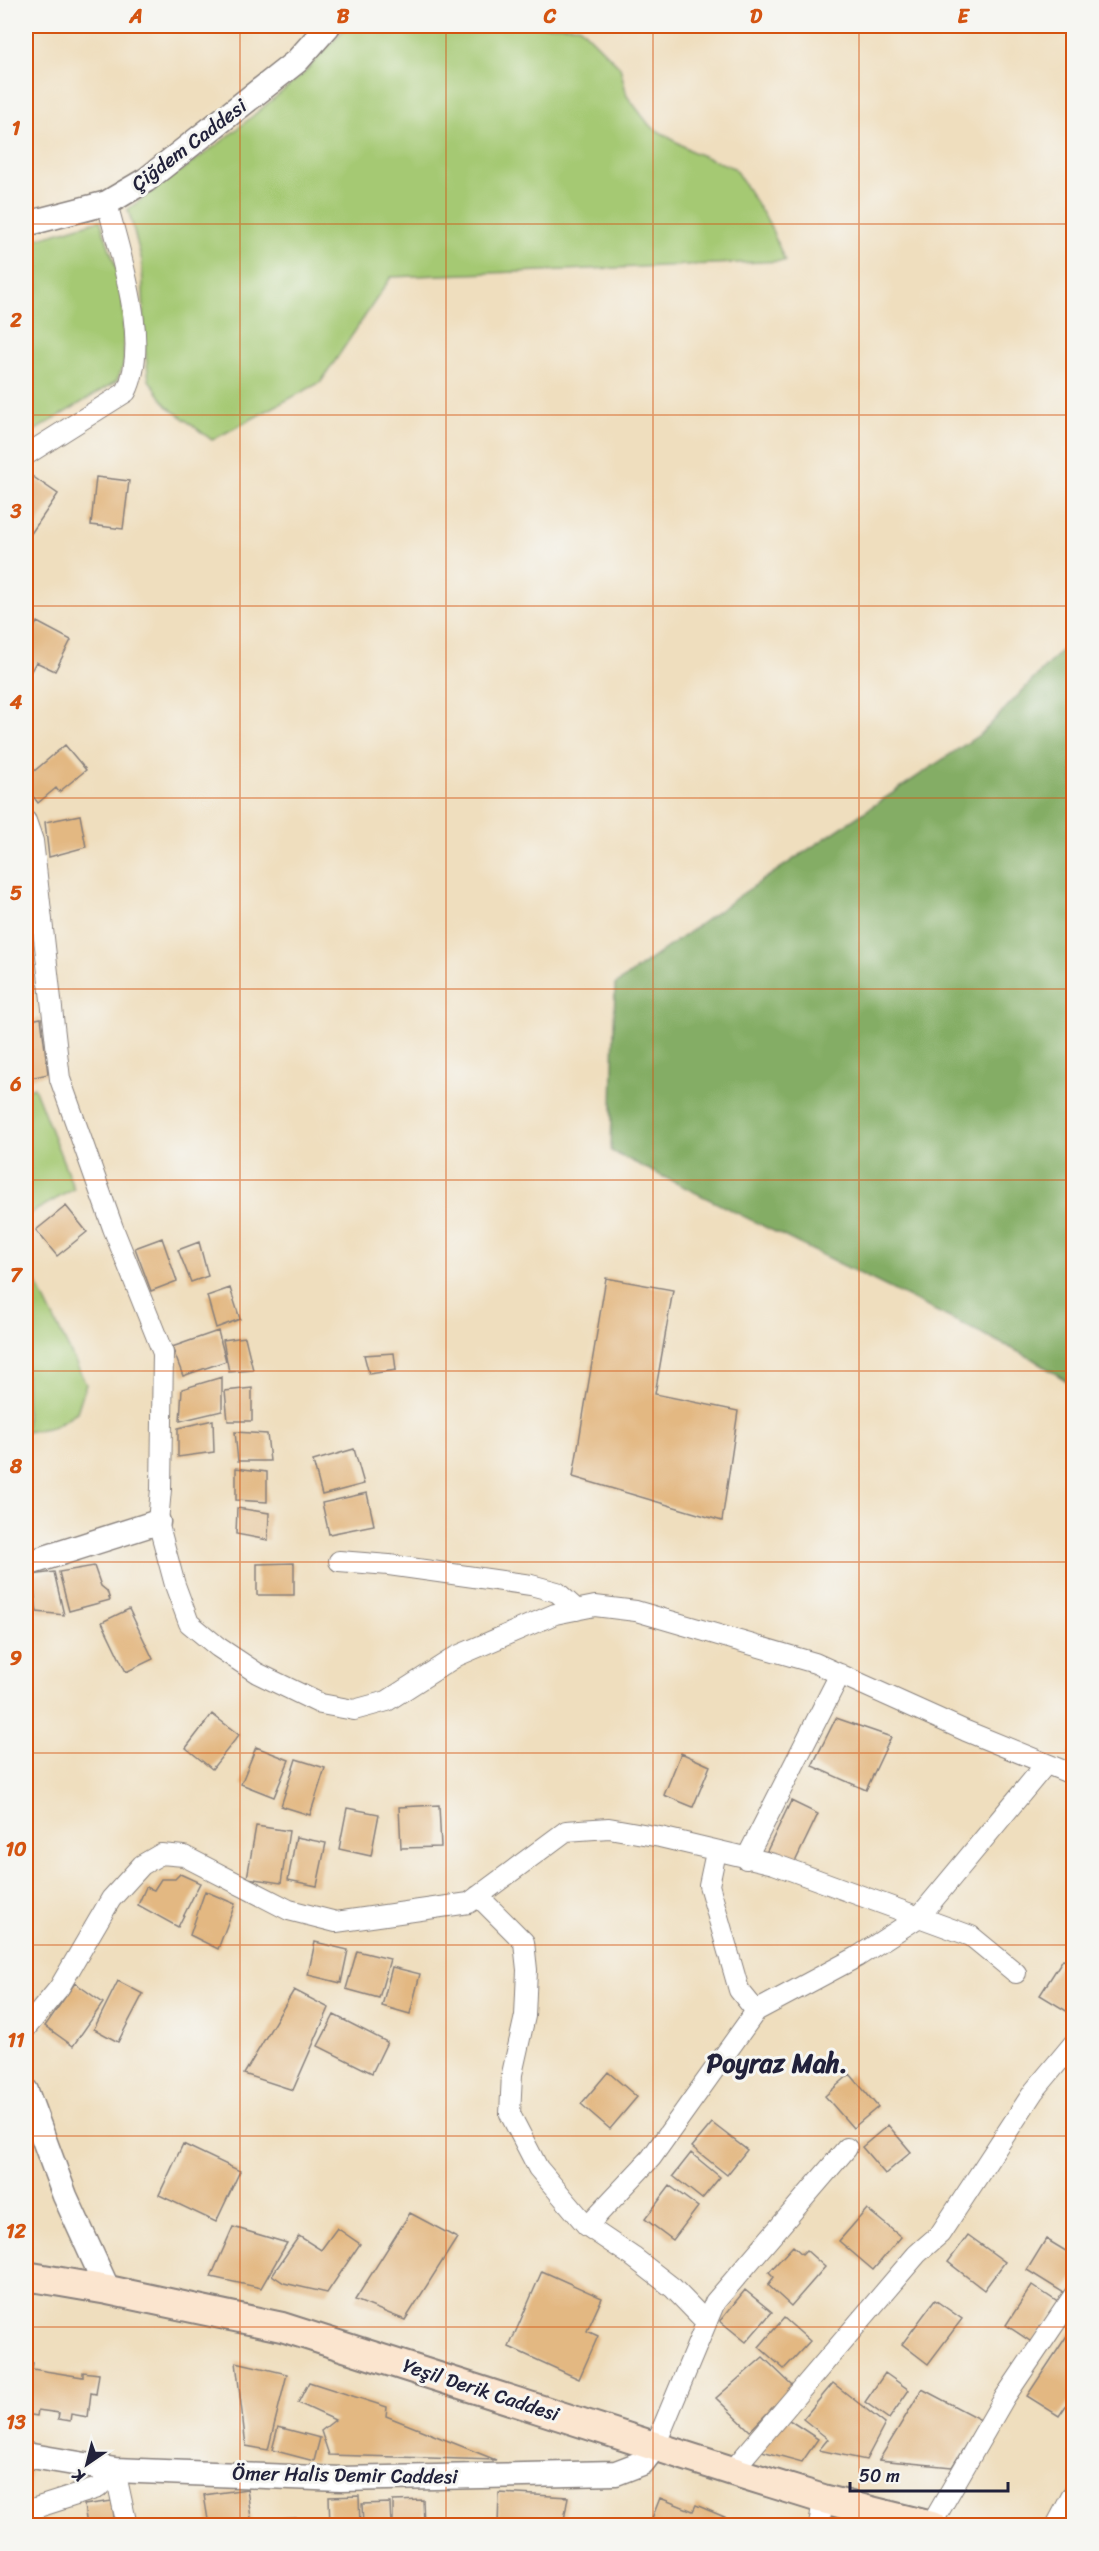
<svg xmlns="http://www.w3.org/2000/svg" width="1099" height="2551" font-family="Sriracha,sans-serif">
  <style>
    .green { fill: #a5c973; stroke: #647657; stroke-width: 1.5 }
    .forest { fill: #84ad65; stroke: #536850; stroke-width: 1.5 }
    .building { fill: #e3b882 }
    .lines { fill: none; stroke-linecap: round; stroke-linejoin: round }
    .minor-casing { stroke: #88807c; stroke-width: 22 }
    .tertiary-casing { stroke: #88807c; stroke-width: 27 }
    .secondary-casing { stroke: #88807c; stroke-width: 32 }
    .minor { stroke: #fff; stroke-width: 20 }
    .tertiary { stroke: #fff; stroke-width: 24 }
    .secondary { stroke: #fbe5cf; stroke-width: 28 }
    .grid { fill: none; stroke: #d45411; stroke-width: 1.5; stroke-opacity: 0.55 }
    .labels { text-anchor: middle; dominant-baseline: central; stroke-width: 6; stroke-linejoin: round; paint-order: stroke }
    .street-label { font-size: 20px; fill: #22223b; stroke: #f6f6f2 }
    .district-label { font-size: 26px; font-weight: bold; fill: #22223b; stroke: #f6f6f2 }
    .neatline { fill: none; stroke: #d45411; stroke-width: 2 }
    .grid-label { font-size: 20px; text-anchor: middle; font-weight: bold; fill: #d45411 }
  </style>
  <rect width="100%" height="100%" fill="#f6f6f2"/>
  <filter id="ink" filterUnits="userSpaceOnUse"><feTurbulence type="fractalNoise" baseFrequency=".0167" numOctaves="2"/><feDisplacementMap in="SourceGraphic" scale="12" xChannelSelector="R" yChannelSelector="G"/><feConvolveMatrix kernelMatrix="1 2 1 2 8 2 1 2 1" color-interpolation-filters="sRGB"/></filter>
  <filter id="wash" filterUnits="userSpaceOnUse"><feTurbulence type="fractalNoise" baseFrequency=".008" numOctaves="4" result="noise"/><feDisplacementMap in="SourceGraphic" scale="24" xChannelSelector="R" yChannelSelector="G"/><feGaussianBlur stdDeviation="1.35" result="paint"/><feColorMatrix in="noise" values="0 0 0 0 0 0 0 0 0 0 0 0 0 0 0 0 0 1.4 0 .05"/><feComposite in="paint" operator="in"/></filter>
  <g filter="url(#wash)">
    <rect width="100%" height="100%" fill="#efdebe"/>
    <path class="green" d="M347,26H579L620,67L627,96L650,126L693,152L734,168L769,223L785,261L391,277L321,382L212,440L167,406L149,380L145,349L142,261L128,209L225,139L302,75Z
      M100,220L123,288L124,363L117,381L26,436V242Z
      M34,1087L74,1189L26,1216V1090Z
      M26,1262L86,1384L77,1412L53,1427L26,1432Z"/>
    <path class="forest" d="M1073,638V1385L1031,1358L611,1151L615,985L742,894L982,733Z"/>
    <g id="blocks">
      <path class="building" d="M29,474L58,494L28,538L26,536V479Z
        M96,477L129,481L123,529L91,525Z
        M37,622L71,640L55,671L36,662L31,671L26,668V644Z
        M65,745L86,770L59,792L56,788L38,803L26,787V778Z
        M80,815L86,847L49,857L45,822Z
        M41,1018L48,1074L26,1079V1021Z
        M66,1206L87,1232L57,1256L36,1230Z
        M162,1238L177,1281L151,1291L135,1248Z
        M199,1242L208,1276L191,1282L178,1250Z
        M606,1278L673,1290L655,1394L738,1411L722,1521L573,1477Z
        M230,1288L240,1319L216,1328L207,1296Z
        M218,1331L226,1361L183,1376L172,1347Z
        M245,1337L253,1370L229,1372L223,1340Z
        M394,1353L396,1370L369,1374L364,1355Z
        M222,1377V1411L180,1421L182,1389Z
        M252,1388V1421H228L225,1391Z
        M213,1420L214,1452L178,1457V1428Z
        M235,1432L267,1434L270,1461H238Z
        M354,1449L364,1484L322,1495L313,1461Z
        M236,1468L267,1472V1502L236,1500Z
        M367,1493L374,1525L329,1534L322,1503Z
        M237,1508L269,1513L268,1540L236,1534Z
        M294,1563V1595H257V1564Z
        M94,1566L101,1586L107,1591L110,1600L69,1611L59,1572Z
        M54,1572L64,1615L37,1612L32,1575Z
        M129,1609L153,1659L126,1672L102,1622Z
        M212,1714L239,1735L212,1769L186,1748Z
        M836,1718L891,1737L866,1790L812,1766Z
        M1074,1743V1759L1067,1755Z
        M256,1747L289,1760L274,1797L241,1784Z
        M681,1753L710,1766L693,1807L664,1795Z
        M296,1759L325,1768L310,1815L281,1806Z
        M791,1801L818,1814L794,1864L767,1851Z
        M439,1805L441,1847L401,1848L399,1807Z
        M347,1808L379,1814L371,1856L339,1849Z
        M256,1826L289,1831L281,1883L247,1878Z
        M296,1837L326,1843L317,1886L288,1880Z
        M180,1874L200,1883L178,1927L138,1905L146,1887L154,1890L161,1879H175Z
        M205,1891L235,1904L218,1949L190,1935Z
        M315,1942L348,1950L341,1983L308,1975Z
        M357,1951L390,1959L379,1998L346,1989Z
        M1063,1959L1074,1966L1073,2015L1040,1995Z
        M392,1967L420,1974L410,2014L382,2006Z
        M118,1981L143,1994L118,2042L94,2029Z
        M75,1983L103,2003L73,2046L45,2026Z
        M294,1990L329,2008L293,2090L244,2074Z
        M334,2015L387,2042L372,2073L318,2046Z
        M608,2072L637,2097L610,2129L581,2104Z
        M850,2074L878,2107L853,2128L825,2096Z
        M712,2123L747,2150L727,2175L692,2147Z
        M888,2125L911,2152L885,2174L862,2147Z
        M183,2144L240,2171L216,2222L159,2195Z
        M691,2153L720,2177L702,2199L673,2176Z
        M670,2186L698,2207L673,2240L645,2219Z
        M867,2209L901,2237L873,2270L839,2241Z
        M410,2213L457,2238L405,2320L355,2300Z
        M233,2227L287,2243L261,2288L211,2277Z
        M337,2228L360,2244L327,2293L284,2283L272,2275L299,2236L321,2250Z
        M968,2235L1005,2262L984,2290L948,2262Z
        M1046,2239L1074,2256V2277L1064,2293L1027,2270Z
        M793,2246L802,2254L806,2250L825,2267L791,2306L768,2285L774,2277L769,2272Z
        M542,2271L602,2298L587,2331L598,2336L579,2379L509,2347Z
        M1032,2285L1059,2303L1033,2343L1006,2325Z
        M745,2290L772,2312L746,2342L720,2321Z
        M935,2300L962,2319L928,2364L902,2344Z
        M784,2318L810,2341L784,2369L759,2347Z
        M1074,2325V2394L1059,2416L1027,2396Z
        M763,2357L793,2386L750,2431L716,2398Z
        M26,2362L33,2363L32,2369L83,2377V2372L99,2374L96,2394L91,2393L88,2417L71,2414L70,2421L58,2419L59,2413L38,2410L37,2416L26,2414Z
        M236,2362L287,2374L268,2450L246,2446Z
        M885,2373L909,2390L889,2419L865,2402Z
        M309,2382L387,2407L386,2416L496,2460L329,2455L321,2431L335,2420L298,2403Z
        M833,2383L885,2424L866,2460L819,2450L828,2439L803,2419Z
        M922,2389L981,2420L952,2467L879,2460Z
        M786,2418L818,2439L802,2462L762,2451Z
        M278,2427L320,2438L314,2461L272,2450Z
        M26,2463L31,2464L28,2493L26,2492Z
        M247,2489L252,2525L209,2526L204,2495Z
        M499,2493L568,2497L563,2526H498Z
        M359,2496L360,2526H330L329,2497Z
        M660,2498L693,2511L696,2505L746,2526H649Z
        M423,2500L424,2526H393V2501Z
        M112,2501L115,2526H87L84,2505Z
        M390,2503L391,2526H363L362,2504Z
        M296,2518V2526H258V2520Z"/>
    </g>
  </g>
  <g filter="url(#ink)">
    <use href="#blocks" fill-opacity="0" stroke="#88807c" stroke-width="1.5"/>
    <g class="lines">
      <defs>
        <path id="minor" d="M26,455L126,392C151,343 120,255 107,203
          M26,821L33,841L60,1079L113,1228L163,1353L161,1489L158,1522L175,1585L189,1623L218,1647L257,1673L321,1704L354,1710L387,1701L457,1656L555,1614L595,1606L636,1611L815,1663L966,1731L1074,1775
          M339,1561L389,1565L531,1585L557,1592L577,1610
          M716,1852L709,1885L739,1990L756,2011
          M746,1859L840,1674
          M478,1896L524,1942L527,1970L525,2016L512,2074L510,2114L538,2168L587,2226L633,2257L673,2288L706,2322
          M26,2028L59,1988L111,1899L142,1865L161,1854L184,1856L289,1910L336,1922L469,1903L566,1831L609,1828L660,1837L774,1864L971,1936L1016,1973
          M587,2226L651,2158L756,2011L857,1957L919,1917L1046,1764
          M655,2446L715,2302L847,2148
          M115,2470L127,2526
          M732,2471L917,2254L940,2234L1034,2091L1074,2043
          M26,2511L98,2488L115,2470
          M931,2525L1005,2397L1074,2295
          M819,2526L823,2499
          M1056,2526L1074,2492"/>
        <path id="tertiary" d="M26,224L107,203L146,180L297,61L328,26
          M26,1564L158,1522
          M26,2091L65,2196L108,2290
          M26,2455L115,2470L341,2479L616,2473L642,2463L655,2446"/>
        <path id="secondary" d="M26,2276L108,2290L282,2327L745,2475L823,2499L932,2526"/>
      </defs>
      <use href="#minor" class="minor-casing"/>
      <use href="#tertiary" class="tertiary-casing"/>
      <use href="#secondary" class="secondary-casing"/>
      <use href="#minor" class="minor"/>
      <use href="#tertiary" class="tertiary"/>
      <use href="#secondary" class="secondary"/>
    </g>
  </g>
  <path class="grid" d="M240,26V2526M446,26V2526M653,26V2526M859,26V2526M26,224H1074M26,415H1074M26,606H1074M26,798H1074M26,989H1074M26,1180H1074M26,1371H1074M26,1562H1074M26,1753H1074M26,1945H1074M26,2136H1074M26,2327H1074"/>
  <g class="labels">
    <g class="street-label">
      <text transform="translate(189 145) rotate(-37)">Çiğdem Caddesi</text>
      <text transform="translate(481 2390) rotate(18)">Yeşil Derik Caddesi</text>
      <text transform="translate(345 2475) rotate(1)">Ömer Halis Demir Caddesi</text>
    </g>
    <g class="district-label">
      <text x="777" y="2063">Poyraz Mah.</text>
    </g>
  </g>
  <rect width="1099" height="2551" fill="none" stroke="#f6f6f2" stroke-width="66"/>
  <g transform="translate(87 2464) rotate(215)" stroke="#f6f6f2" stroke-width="4.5" paint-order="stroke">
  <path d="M0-4.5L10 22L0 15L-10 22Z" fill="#22223b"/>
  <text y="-9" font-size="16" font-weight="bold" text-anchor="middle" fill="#22223b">K</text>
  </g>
  <path d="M850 2482v9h158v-9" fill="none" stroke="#22223b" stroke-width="3"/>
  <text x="859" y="2482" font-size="18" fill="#22223b" stroke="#f6f6f2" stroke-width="4.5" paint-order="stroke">50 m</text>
  <rect x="33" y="33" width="1033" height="2485" class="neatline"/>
  <g class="grid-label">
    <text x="136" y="23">A</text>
    <text x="343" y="23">B</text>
    <text x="550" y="23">C</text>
    <text x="756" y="23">D</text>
    <text x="963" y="23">E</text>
    <text x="16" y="135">1</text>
    <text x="16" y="327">2</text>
    <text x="16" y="518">3</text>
    <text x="16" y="709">4</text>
    <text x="16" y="900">5</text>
    <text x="16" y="1091">6</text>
    <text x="16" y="1282">7</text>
    <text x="16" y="1473">8</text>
    <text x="16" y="1665">9</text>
    <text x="16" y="1856">10</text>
    <text x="16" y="2047">11</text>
    <text x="16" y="2238">12</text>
    <text x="16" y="2429">13</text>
  </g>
</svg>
